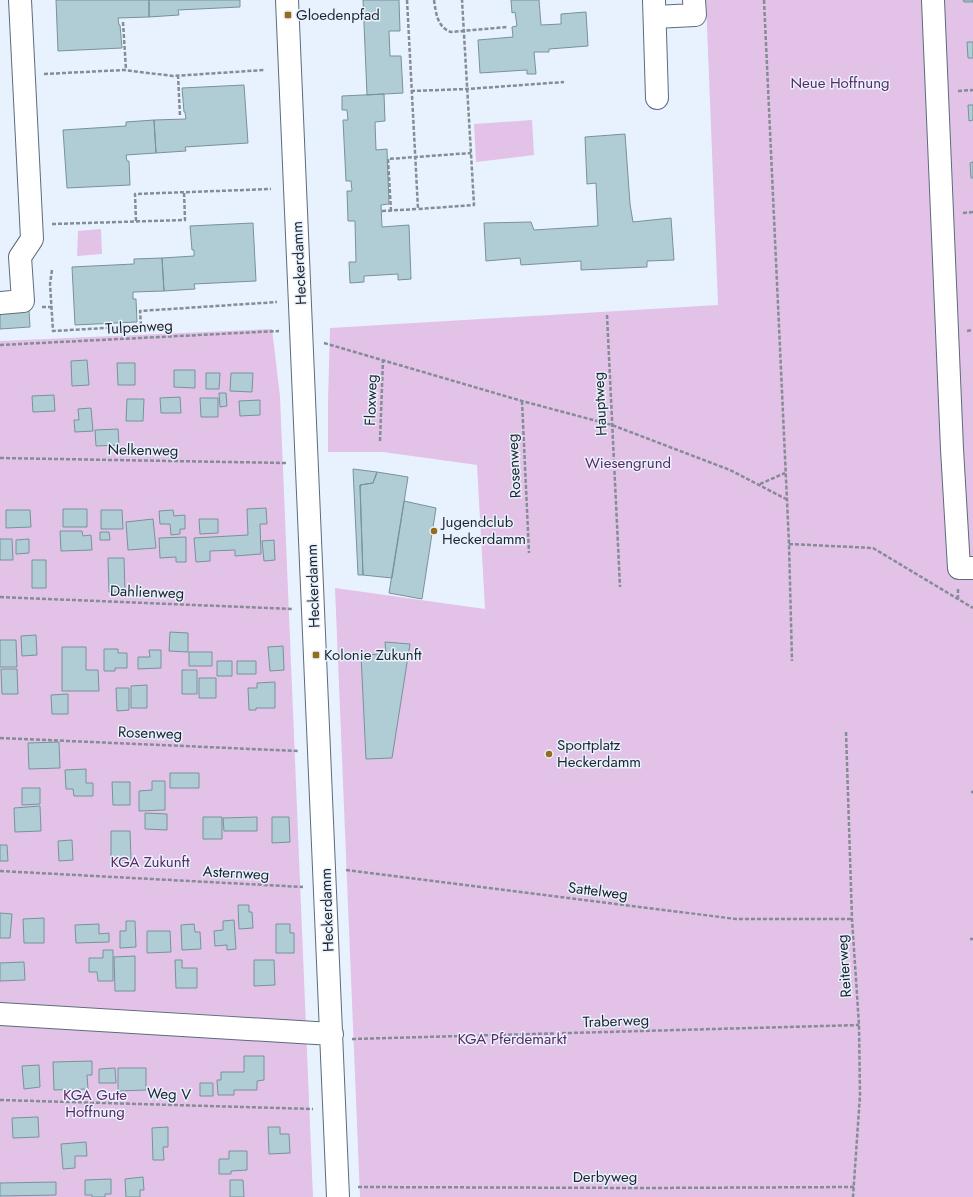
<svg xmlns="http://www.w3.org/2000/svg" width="973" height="1197" font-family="Jost,sans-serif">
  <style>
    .green { fill: #e3c2e7 }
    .building { fill: #b0cdd6; stroke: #77929b }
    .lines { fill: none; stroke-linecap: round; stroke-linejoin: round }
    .minor-casing { stroke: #5c6b7c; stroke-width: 24 }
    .path { stroke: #848c96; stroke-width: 2.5; stroke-dasharray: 4 2; stroke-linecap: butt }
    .minor { stroke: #fff; stroke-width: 22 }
    .poi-dot { fill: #966c18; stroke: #e8f2fe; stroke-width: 1.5 }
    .labels { text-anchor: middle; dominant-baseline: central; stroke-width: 3; stroke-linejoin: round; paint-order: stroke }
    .poi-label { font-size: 15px; fill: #1e242c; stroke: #e8f2fe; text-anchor: start }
    .park-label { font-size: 15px; fill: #5d2863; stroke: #e8f2fe }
    .street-label { font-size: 15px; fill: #1e242c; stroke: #e8f2fe }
  </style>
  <rect width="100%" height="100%" fill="#e8f2fe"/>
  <path class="green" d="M706,0H973V1197H360L335,588L485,609L477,465L383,452H328V401L330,328L718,305Z
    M532,120L534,155L476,162L474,124Z
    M101,229L102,254L77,256L78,231Z
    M272,329L280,396L313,1197H0V341Z"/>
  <path class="building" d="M56,0H149V17L118,18L119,25H120L122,48L58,51Z
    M149,0H240V7L178,10L179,15L149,17Z
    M363,0H399L400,31H389L390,56H401L403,93L367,95Z
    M511,0H539L541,25L561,24V14L586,12L588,46L549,49V52H534L536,74H527V70L480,73L478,40L513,37L512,27L517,26L515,12L512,13Z
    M963,0H973V2H964Z
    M967,42H973V58H968Z
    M244,85L248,143L185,147L186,151L156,153L154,120L186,119L185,112H184L182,88Z
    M384,94L385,121L375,122L376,150L387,149L389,204L381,205L382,227L409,225L411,279L398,280V274L364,276V282L350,283L349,262H356L355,221H348L347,191H352L351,181H346L343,120H348L347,110H342V96Z
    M968,105H973V120L969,121Z
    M154,120L156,153L126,155L127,161H129L130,185L67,188L63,130L126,126V122Z
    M625,134L630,204L633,222L671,218L674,260L647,261V267L581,270V261L521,265L520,258L486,261L484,223L531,222L534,230L598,226L596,183L587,184L585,137Z
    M973,162V178H971L970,163Z
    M253,223L256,281L194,284L195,289L164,291L162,258L194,256V250H192L190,226Z
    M162,258L164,291L133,292V299H136L137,322L75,325L72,267L134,264V259Z
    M29,311L30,327L0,329V313Z
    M87,360L89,385L72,386L71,361Z
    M117,363H135V385H118Z
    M174,370H195V388L174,387Z
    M206,373H220L219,389H206Z
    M231,373H253L252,392L230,391Z
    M219,393H226L227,406L220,407Z
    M54,395L55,411L33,412L32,396Z
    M180,397L181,413H161L160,398Z
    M200,398H218V417H201Z
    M127,399H144L143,421H126Z
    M260,400V415L240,416L239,401Z
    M91,408L93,431L75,432L74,420H79L78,409Z
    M118,429L119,445L96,446L95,430Z
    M353,469L377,472L373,483L360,485L363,575H358Z
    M377,472L408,477L392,578L363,575L360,485L373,483Z
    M404,501L436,508L422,599L389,593Z
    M266,508L267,524H260L261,554L235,556V550L210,551V561L196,562L194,538L248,535L247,509Z
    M63,509H87V527H63Z
    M6,510H30L31,527L6,528Z
    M101,510H122L123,529H101Z
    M173,510L174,516L185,515V529H180V534L171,535L170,524H160L159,511Z
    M153,519L156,548L128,550L126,522Z
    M199,519H218V533L200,534Z
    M60,531H82L83,536L91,535L92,550L61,551Z
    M100,532H109L110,540H100Z
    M186,537V562H176V557L160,558L159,538Z
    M0,539H12L13,560H0Z
    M29,539V553L16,554V540Z
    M274,540L275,560L264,561L262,541Z
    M108,558H124L125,592H109Z
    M32,560H46V588H32Z
    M170,632L188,633V652L169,651Z
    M36,635L37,655L22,656L21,636Z
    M0,640H16L17,667H0Z
    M385,642L410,644L392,758L366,759L361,655L386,654Z
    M283,646L284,670L270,671L268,647Z
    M62,647H86V670H98L99,691H62Z
    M104,649H118V653H127V668H115V671H104Z
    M149,650H161V668L138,669V657H150Z
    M189,652H212V666H189Z
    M217,661H232V676H217Z
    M237,661H256V674H237Z
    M1,669H17L18,694H2Z
    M182,670H197V694H182Z
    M199,678H216V698H199Z
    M275,682V708H256V710H249L248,688H257V683Z
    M147,685V708H131V686Z
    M116,688H129V710L117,711Z
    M68,694V714H52L51,695Z
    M59,742L60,768L29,769L28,743Z
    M86,769V783H93V796H74L73,789H66L65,770Z
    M170,773H199V788H170Z
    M152,781H165V810L139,811V791L152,790Z
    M112,782H130V805H113Z
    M22,788H40V804L22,805Z
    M40,806L41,831L15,832L14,808Z
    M145,813L167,814V830L145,829Z
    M203,817H222V839H203Z
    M257,817V831H224L223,818Z
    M272,817H289L290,842L272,843Z
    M111,831H130L131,860L111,861Z
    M72,840L73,860L59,861L58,841Z
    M0,845H7L8,861H0Z
    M238,905H249V912H252L253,928L239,929Z
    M0,913L12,914L10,938H0Z
    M44,918V943H24L23,919Z
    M234,920L236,949L227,950V945L215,946L214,931L223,930V921Z
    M126,921H135L136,947L120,948V931H126Z
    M99,924V934L109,933V942L76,943L75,925Z
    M194,924L195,932H200L201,949L182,950L181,925Z
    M276,924H290V933H294V953H276Z
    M147,931H170L171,952L147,953Z
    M103,950H113V981H98L97,972H89V958H103Z
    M135,956V991H115L114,957Z
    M175,960H182V968H197V988H176Z
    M254,960H274L275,985L254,986Z
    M24,962L25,980L0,981V963Z
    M244,1056H264V1080L257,1081V1090H234V1095H218L217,1080H221V1072H244Z
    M92,1061V1075H87L88,1089L54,1090L53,1062Z
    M39,1065L40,1087L24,1089L22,1066Z
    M115,1068L116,1083H99V1069Z
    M118,1068H146V1090L118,1091Z
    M200,1083H213V1096H200Z
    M38,1117L39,1137L13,1138L12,1118Z
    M168,1127V1147H163L164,1160H153L152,1128Z
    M268,1127H280V1134H289L290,1153L269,1154Z
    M86,1142L87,1156H75V1168L63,1169L61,1144Z
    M229,1151H247V1170L231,1171V1174H219V1159H229Z
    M143,1177L144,1190H140V1197H126L125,1179Z
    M111,1179V1194H105V1197H92V1195H85V1180Z
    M230,1180H243L244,1197H230Z
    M56,1182V1195L0,1196V1183Z"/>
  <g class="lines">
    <defs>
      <path id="minor" d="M287,0L338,1197
        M654,0L657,98
        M933,0L952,449L959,568H973
        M655,17L695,15L694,0
        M0,303L23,301L20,257L32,239L20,0
        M0,1014L332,1034"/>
    </defs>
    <use href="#minor" class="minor-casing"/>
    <path class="path" d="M407,0L418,209L474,205L462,0
      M434,0C436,13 437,27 451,32L507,27
      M764,0L789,544L792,661
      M123,22L126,70
      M44,74L124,70L173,76L264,70
      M178,75L180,116
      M411,91L467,89L564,82
      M958,91L973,90
      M382,211L418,209
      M391,211L388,159L471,153
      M963,213L973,212
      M136,221L135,194L271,189
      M52,224L185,220L184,192
      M52,270L50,284L53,331L141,326L140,311L277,302
      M42,307H52
      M607,315L620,587
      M967,331L973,330
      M324,343L522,401L612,425L730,470L786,499
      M0,345L279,331
      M522,401L529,553
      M380,441L383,360
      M0,458L286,463
      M760,484L785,473
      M789,544L873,548L973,608
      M0,597L292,609
      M958,599V589
      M846,732L852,919L859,1025L860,1095L853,1197
      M0,738L298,751
      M971,792H973
      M346,870L736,919H852
      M0,871L303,887
      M970,939H973
      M352,1039L859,1025
      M0,1100L313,1109
      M358,1187L646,1188L854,1187"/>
    <use href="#minor" class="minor"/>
  </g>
  <g class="poi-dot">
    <rect x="284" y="11" width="8" height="8" rx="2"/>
    <circle cx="434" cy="531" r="4"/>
    <rect x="312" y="651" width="8" height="8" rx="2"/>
    <circle cx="549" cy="754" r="4"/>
  </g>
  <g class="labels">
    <g class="poi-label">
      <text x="296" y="15">Gloedenpfad</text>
      <text x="442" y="522">Jugendclub<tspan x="442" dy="17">Heckerdamm</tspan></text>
      <text x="324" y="655">Kolonie Zukunft</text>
      <text x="557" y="745">Sportplatz<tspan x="557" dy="17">Heckerdamm</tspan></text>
    </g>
    <g class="park-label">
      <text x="840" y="83">Neue Hoffnung</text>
      <text x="628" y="463">Wiesengrund</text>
      <text x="150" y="862">KGA Zukunft</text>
      <text x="512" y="1039">KGA Pferdemarkt</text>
      <text x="95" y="1095">KGA Gute<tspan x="95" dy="17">Hoffnung</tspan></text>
    </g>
    <g class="street-label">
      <text transform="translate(299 263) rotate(-93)">Heckerdamm</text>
      <text transform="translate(139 327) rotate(-3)">Tulpenweg</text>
      <text transform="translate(371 400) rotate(-88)">Floxweg</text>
      <text transform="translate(600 404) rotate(-93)">Hauptweg</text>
      <text transform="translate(143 450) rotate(1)">Nelkenweg</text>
      <text transform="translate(514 466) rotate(-93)">Rosenweg</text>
      <text transform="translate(313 586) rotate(-92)">Heckerdamm</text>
      <text transform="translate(147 592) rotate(2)">Dahlienweg</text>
      <text transform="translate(150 733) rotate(2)">Rosenweg</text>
      <text transform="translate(236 873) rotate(3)">Asternweg</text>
      <text transform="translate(598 891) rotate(7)">Sattelweg</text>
      <text transform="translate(327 910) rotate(-92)">Heckerdamm</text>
      <text transform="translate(844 966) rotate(-94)">Reiterweg</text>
      <text transform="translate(616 1021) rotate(-2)">Traberweg</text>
      <text transform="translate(169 1094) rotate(2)">Weg V</text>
      <text x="605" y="1177">Derbyweg</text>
    </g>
  </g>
</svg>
